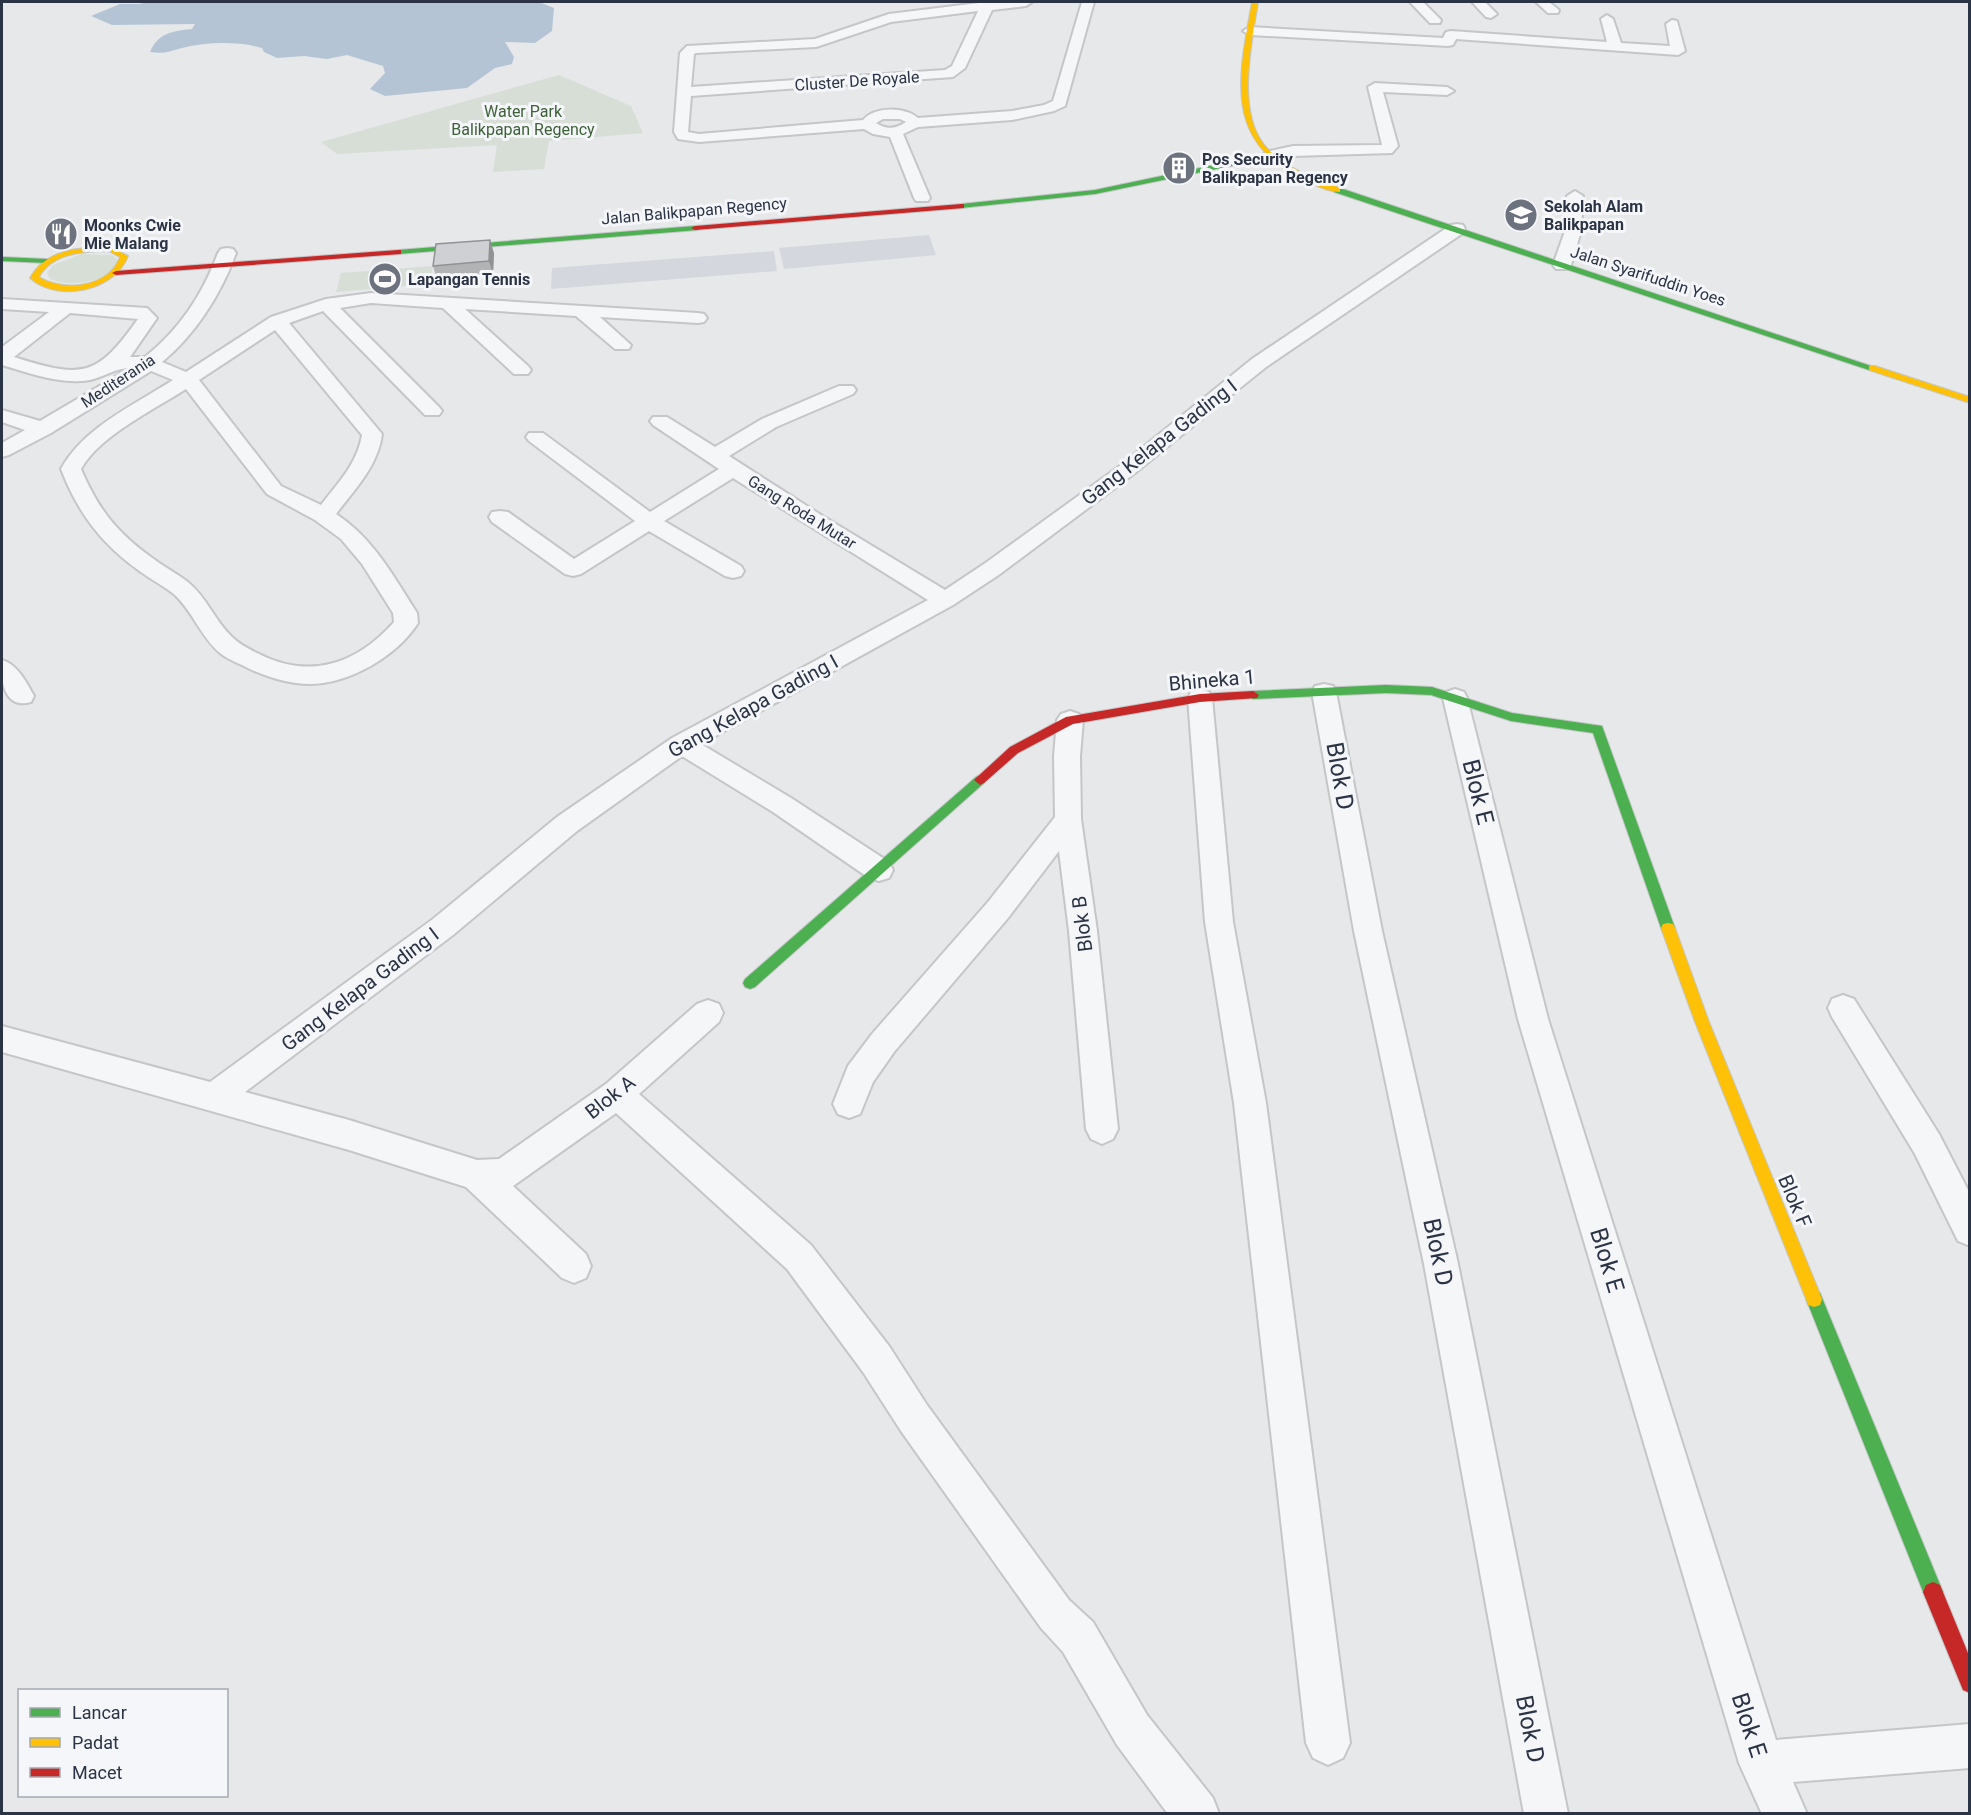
<svg xmlns="http://www.w3.org/2000/svg" width="1971" height="1815" font-family="Roboto,sans-serif">
  <style>
    .built { fill: #d4d7dd }
    .green { fill: #d6ded6 }
    .water { fill: #b4c4d5 }
    .lines { fill: none; stroke-linecap: round; stroke-linejoin: round }
    .street-casing { stroke: #c4c6c8; stroke-width: 4 }
    .fast-casing { stroke: #c4c6c8; stroke-width: 2 }
    .slow-casing { stroke: #c4c6c8; stroke-width: 2 }
    .jam-casing { stroke: #c4c6c8; stroke-width: 2 }
    .street { fill: #f5f6f7; fill-rule: evenodd }
    .fast { fill: #4caf50; fill-rule: evenodd }
    .slow { fill: #ffc107; fill-rule: evenodd }
    .jam { fill: #c62828; fill-rule: evenodd }
    .wall { fill: #b1b3b5 }
    .shaded-wall { fill: #909294 }
    .building { fill: #ced0d3; stroke: #909294; stroke-width: 1.5 }
    .labels { text-anchor: middle; dominant-baseline: central; stroke-width: 6; stroke-linejoin: round; paint-order: stroke }
    .far-street-label { font-size: 16px; fill: #2b3445; stroke: #f4f6f9 }
    .far-park-label { font-size: 16px; fill: #3f6138; stroke: #f4f6f9 }
    .far-poi-label { font-size: 16px; font-weight: bold; fill: #2b3445; stroke: #f4f6f9; text-anchor: start }
    .street-label { font-size: 20px; fill: #2b3445; stroke: #f4f6f9 }
    .near-street-label { font-size: 24px; fill: #2b3445; stroke: #f4f6f9 }
  </style>
  <rect width="100%" height="100%" fill="#e6e8ea"/>
  <path class="built" d="M929,235L936,255L784,269L779,248Z
    M774,251L777,271L551,289L552,268Z"/>
  <path class="green" d="M559,75L631,106L643,133L549,141L544,169L493,172L497,145L337,154L321,142Z
    M82,254L112,255L118,260C115,264 111,272 106,275C90,284 66,286 50,279L47,273L53,265Z
    M433,266L430,284L336,292L341,273Z"/>
  <path class="water" d="M149,2H539L554,8L552,31L535,43L505,42L514,57L512,64L495,68L467,88L385,96L370,89L385,73L383,66L347,55L327,59L304,56L277,58L264,52L262,48C237,41 207,42 182,48C167,52 165,54 150,52C158,33 172,31 192,29L195,24L112,25L91,16L120,4H139Z"/>
  <g class="lines">
    <defs>
      <path id="street" d="M987,2H1032L1026,6L992,10L965,68L953,77L691,96L688,132L699,134L863,120C875,106 905,107 918,118L1012,111L1044,105L1053,101L1082,2H1094L1065,106L1054,111L1012,120L918,127L903,134L930,198L928,201H916L914,198L890,137L873,134L864,129L699,142L678,139L674,132L680,53L687,46L815,39L889,14ZM978,11L952,66L945,70L691,87L694,54L696,53L816,47L891,22ZM883,119H900L906,122C896,129 886,130 876,123Z
        M1410,2H1423L1441,20L1440,23H1430Z
        M1472,2H1485L1497,14L1491,18L1486,17Z
        M1536,2H1549L1559,10L1558,13H1548Z
        M1607,15L1613,19L1621,43L1670,46L1666,24L1672,20L1677,21L1685,51L1678,55L1456,39L1453,45L1448,46L1250,35L1243,31L1250,27L1443,38L1446,32L1451,31L1607,42L1601,19Z
        M1375,83L1447,87L1454,91L1447,95L1383,92L1398,146L1392,153L1293,156L1271,160L1263,155L1266,152L1293,146L1382,145L1368,87Z
        M1575,191L1583,196L1581,231L1571,265L1568,269H1556L1553,265L1565,231L1567,196Z
        M1457,224L1463,225L1465,229L1463,233L1266,367L1135,473L1000,574L953,605L701,744L791,798L889,862L893,870L889,878L879,881L869,878L773,812L682,756L577,831L453,935L245,1092L349,1120L477,1160L499,1159L606,1084L697,1004L708,1000L719,1004L723,1013L719,1022L639,1094L811,1245L889,1346L927,1405L1069,1600L1093,1622L1147,1715L1213,1798L1219,1814H1168L1117,1745L1063,1652L1041,1628L901,1431L863,1372L787,1269L616,1113L513,1186L586,1254L591,1266L586,1278L574,1283L562,1278L466,1187L349,1150L2,1052V1026L210,1082L433,919L557,817L672,738L928,600L733,478L664,521L741,566L744,571L741,576L733,578L725,576L649,531L581,574L573,576L565,574L492,522L489,517L492,512L500,511L508,512L574,559L635,521L529,441L526,437L529,433H543L650,512L719,469L653,425L650,421L653,417H667L715,447L762,419L839,386H853L856,390L853,394L776,427L729,456L821,515L945,590L984,564L1121,465L1252,359L1451,225Z
        M227,248L233,249L236,253C221,294 196,334 162,362L186,372L271,317L326,299L371,293L698,313L704,314L707,318L704,322L698,323L600,317L631,345L629,349H615L576,316L465,309L528,366L531,370L528,374H514L443,308L371,303L340,308L439,407L442,411L439,415H425L323,311L289,323L382,434C378,466 355,489 336,514C373,538 394,577 417,613L418,623C397,656 349,684 310,684C288,684 263,676 244,666C236,662 227,659 220,653C201,637 193,612 175,595C164,586 152,580 141,572C102,545 78,513 61,469C83,428 134,405 173,380L151,371L51,433L9,455L2,457V443L25,430L2,422V410L40,421L130,368C115,368 104,377 90,380C60,385 29,373 2,365V347L49,312L2,309V299L147,308L157,318L130,357H145C179,330 203,294 218,253L221,249ZM70,313L138,319C97,377 83,379 14,357ZM275,330L362,435C357,464 338,483 321,505L281,486L199,380ZM186,389L267,494L315,520L341,539L362,564L393,613L394,622C357,664 310,680 259,654C249,649 240,645 232,637C215,621 207,598 189,583C178,574 166,568 155,560C118,534 99,511 81,469C99,436 155,409 186,389Z
        M2,660C17,664 27,683 34,696L31,702C4,710 0,679 2,660Z
        M1324,684L1333,686L1336,692L1382,931L1458,1264L1568,1814H1524L1424,1264L1354,931L1312,692L1315,686Z
        M1200,689L1209,692L1212,698L1233,922L1266,1103L1350,1743L1343,1758L1328,1765L1313,1758L1306,1743L1234,1103L1205,922L1188,698L1191,692Z
        M1455,689L1464,692L1467,698L1548,1019L1776,1740L1970,1724V1768L1793,1782L1807,1814H1762L1739,1763L1518,1019L1443,698L1446,692Z
        M1070,711L1079,714L1083,720L1080,756L1081,819L1097,931L1118,1129L1113,1139L1102,1144L1091,1139L1086,1129L1069,931L1059,851L1008,918L894,1052L873,1082L860,1114L849,1118L838,1114L833,1104L848,1066L872,1034L988,902L1055,817L1054,756L1057,720L1061,714Z
        M1843,995L1854,999L1939,1134L1970,1194V1246L1958,1241L1915,1154L1832,1017L1828,1008L1832,999Z"/>
      <path id="fast" d="M1271,153H1274V157L1095,194L961,208L957,206L961,204L1095,190Z
        M1334,188H1340L1877,368L1869,370L1334,192Z
        M695,226H698V230L398,254L394,252L398,250Z
        M2,257L47,259L51,261L47,263L2,261Z
        M1386,685L1432,687L1512,713L1602,726L1675,928L1673,932H1663L1661,928L1593,733L1511,721L1431,695L1386,693L1253,699L1247,695L1253,691Z
        M980,775L984,777L986,780L984,783L755,987L750,989L745,987L743,983L745,979L976,777Z
        M1814,1291L1820,1293L1943,1592L1940,1599L1933,1602L1926,1599L1806,1299L1808,1293Z"/>
      <path id="slow" d="M1252,2H1258C1252,42 1237,106 1262,142C1279,166 1313,178 1340,188V192C1326,192 1309,182 1297,176C1222,137 1240,71 1252,2Z
        M110,247L128,256C115,291 58,303 30,278C46,249 80,247 110,247ZM109,251L120,257C108,288 64,292 39,277C52,253 84,251 109,251Z
        M1869,366H1875L1970,397V403L1869,370Z
        M1668,923L1673,924L1675,928L1709,1022L1822,1299L1820,1305L1814,1307L1808,1305L1806,1299L1695,1022L1661,928L1663,924Z"/>
      <path id="jam" d="M961,204H964V208L695,230L691,228L695,226Z
        M398,250H401V254L116,275L112,273L116,271Z
        M1253,691L1259,695L1257,698L1200,702L1073,724L1018,753L984,783L980,785L974,780L1010,747L1066,717L1200,694Z
        M1933,1582L1940,1585L1970,1658V1693L1963,1690L1923,1592L1926,1585Z"/>
    </defs>
    <use href="#street" class="street-casing"/>
    <use href="#fast" class="fast-casing"/>
    <use href="#slow" class="slow-casing"/>
    <use href="#jam" class="jam-casing"/>
    <use href="#street" class="street"/>
    <use href="#fast" class="fast"/>
    <use href="#slow" class="slow"/>
    <use href="#jam" class="jam"/>
  </g>
  <path class="wall" d="M494,253L493,274L437,280L433,266Z"/>
  <path class="shaded-wall" d="M490,240L494,253L493,274L489,261Z"/>
  <path class="building" d="M490,240L489,261L433,266L436,244Z"/>
  <defs>
    <symbol id="building-disc" viewBox="-11 -11 22 22"><circle r="9.5" fill="#6c737f" stroke="#f4f6f9"/><path d="M-4-6H4V6H1V3H-1V6H-4ZM-2.5-4.3h1.7v1.8h-1.7ZM.8-4.3h1.7v1.8H.8ZM-2.5-1h1.7V.8h-1.7ZM.8-1h1.7V.8H.8Z" fill="#fff"/></symbol>
    <symbol id="school-disc" viewBox="-11 -11 22 22"><circle r="9.5" fill="#6c737f" stroke="#f4f6f9"/><path d="M0-5L7-2L0 1L-7-2ZM-4 1L0 2.5L4 1V4Q0 6-4 4Z" fill="#fff"/></symbol>
    <symbol id="restaurant-disc" viewBox="-11 -11 22 22"><circle r="9.5" fill="#6c737f" stroke="#f4f6f9"/><path d="M-5-6h1v4h1v-4h1v4h1v-4h1v5L-1.5 .5V6h-2V.5L-5-1ZM5-6V6H3V1.5H1.5Q1.5-4 5-6Z" fill="#fff"/></symbol>
    <symbol id="stadium-disc" viewBox="-11 -11 22 22"><circle r="9.5" fill="#6c737f" stroke="#f4f6f9"/><path d="M0-5a6.5 5 0 1 0 0 10a6.5 5 0 1 0 0-10ZM-3.5-1.8h7v3.6h-7Z" fill="#fff"/></symbol>
  </defs>
  <g fill-rule="evenodd">
    <use href="#building-disc" x="1160" y="149" width="38" height="38"/>
    <use href="#school-disc" x="1502" y="196" width="38" height="38"/>
    <use href="#restaurant-disc" x="42" y="215" width="38" height="38"/>
    <use href="#stadium-disc" x="366" y="260" width="38" height="38"/>
  </g>
  <g class="labels">
    <g class="far-street-label">
      <text transform="translate(857 81) rotate(-4)">Cluster De Royale</text>
      <text transform="translate(694 211) rotate(-5)">Jalan Balikpapan Regency</text>
      <text transform="translate(1648 276) rotate(18)">Jalan Syarifuddin Yoes</text>
      <text transform="translate(118 381) rotate(-33)">Mediterania</text>
      <text transform="translate(802 512) rotate(32)">Gang Roda Mutar</text>
    </g>
    <g class="far-park-label">
      <text x="523" y="111">Water Park<tspan x="523" dy="18">Balikpapan Regency</tspan></text>
    </g>
    <g class="far-poi-label">
      <text x="1202" y="159">Pos Security<tspan x="1202" dy="18">Balikpapan Regency</tspan></text>
      <text x="1544" y="206">Sekolah Alam<tspan x="1544" dy="18">Balikpapan</tspan></text>
      <text x="84" y="225">Moonks Cwie<tspan x="84" dy="18">Mie Malang</tspan></text>
      <text x="408" y="279">Lapangan Tennis</text>
    </g>
    <g class="street-label">
      <text transform="translate(1159 442) rotate(-38)">Gang Kelapa Gading I</text>
      <text transform="translate(1212 680) rotate(-5)">Bhineka 1</text>
      <text transform="translate(753 706) rotate(-29)">Gang Kelapa Gading I</text>
      <text transform="translate(1082 924) rotate(-97)">Blok B</text>
      <text transform="translate(360 989) rotate(-37)">Gang Kelapa Gading I</text>
      <text transform="translate(610 1097) rotate(-38)">Blok A</text>
      <text transform="translate(1795 1201) rotate(67)">Blok F</text>
    </g>
    <g class="near-street-label">
      <text transform="translate(1340 776) rotate(80)">Blok D</text>
      <text transform="translate(1478 792) rotate(76)">Blok E</text>
      <text transform="translate(1438 1252) rotate(78)">Blok D</text>
      <text transform="translate(1607 1260) rotate(73)">Blok E</text>
      <text transform="translate(1749 1725) rotate(72)">Blok E</text>
      <text transform="translate(1530 1729) rotate(79)">Blok D</text>
    </g>
  </g>
  <rect width="1971" height="1815" fill="none" stroke="#2b3445" stroke-width="6"/>
  <rect x="18" y="1689" width="210" height="108" fill="#f4f6f9" stroke="#a4a8b1" stroke-width="1.5"/>
  <rect x="30" y="1708" width="30" height="9" fill="#4caf50" stroke="#a4a8b1" stroke-width="1.5"/>
  <text x="72" y="1719" font-size="18" fill="#2b3445">Lancar</text>
  <rect x="30" y="1738" width="30" height="9" fill="#ffc107" stroke="#a4a8b1" stroke-width="1.5"/>
  <text x="72" y="1749" font-size="18" fill="#2b3445">Padat</text>
  <rect x="30" y="1768" width="30" height="9" fill="#c62828" stroke="#a4a8b1" stroke-width="1.5"/>
  <text x="72" y="1779" font-size="18" fill="#2b3445">Macet</text>
</svg>
